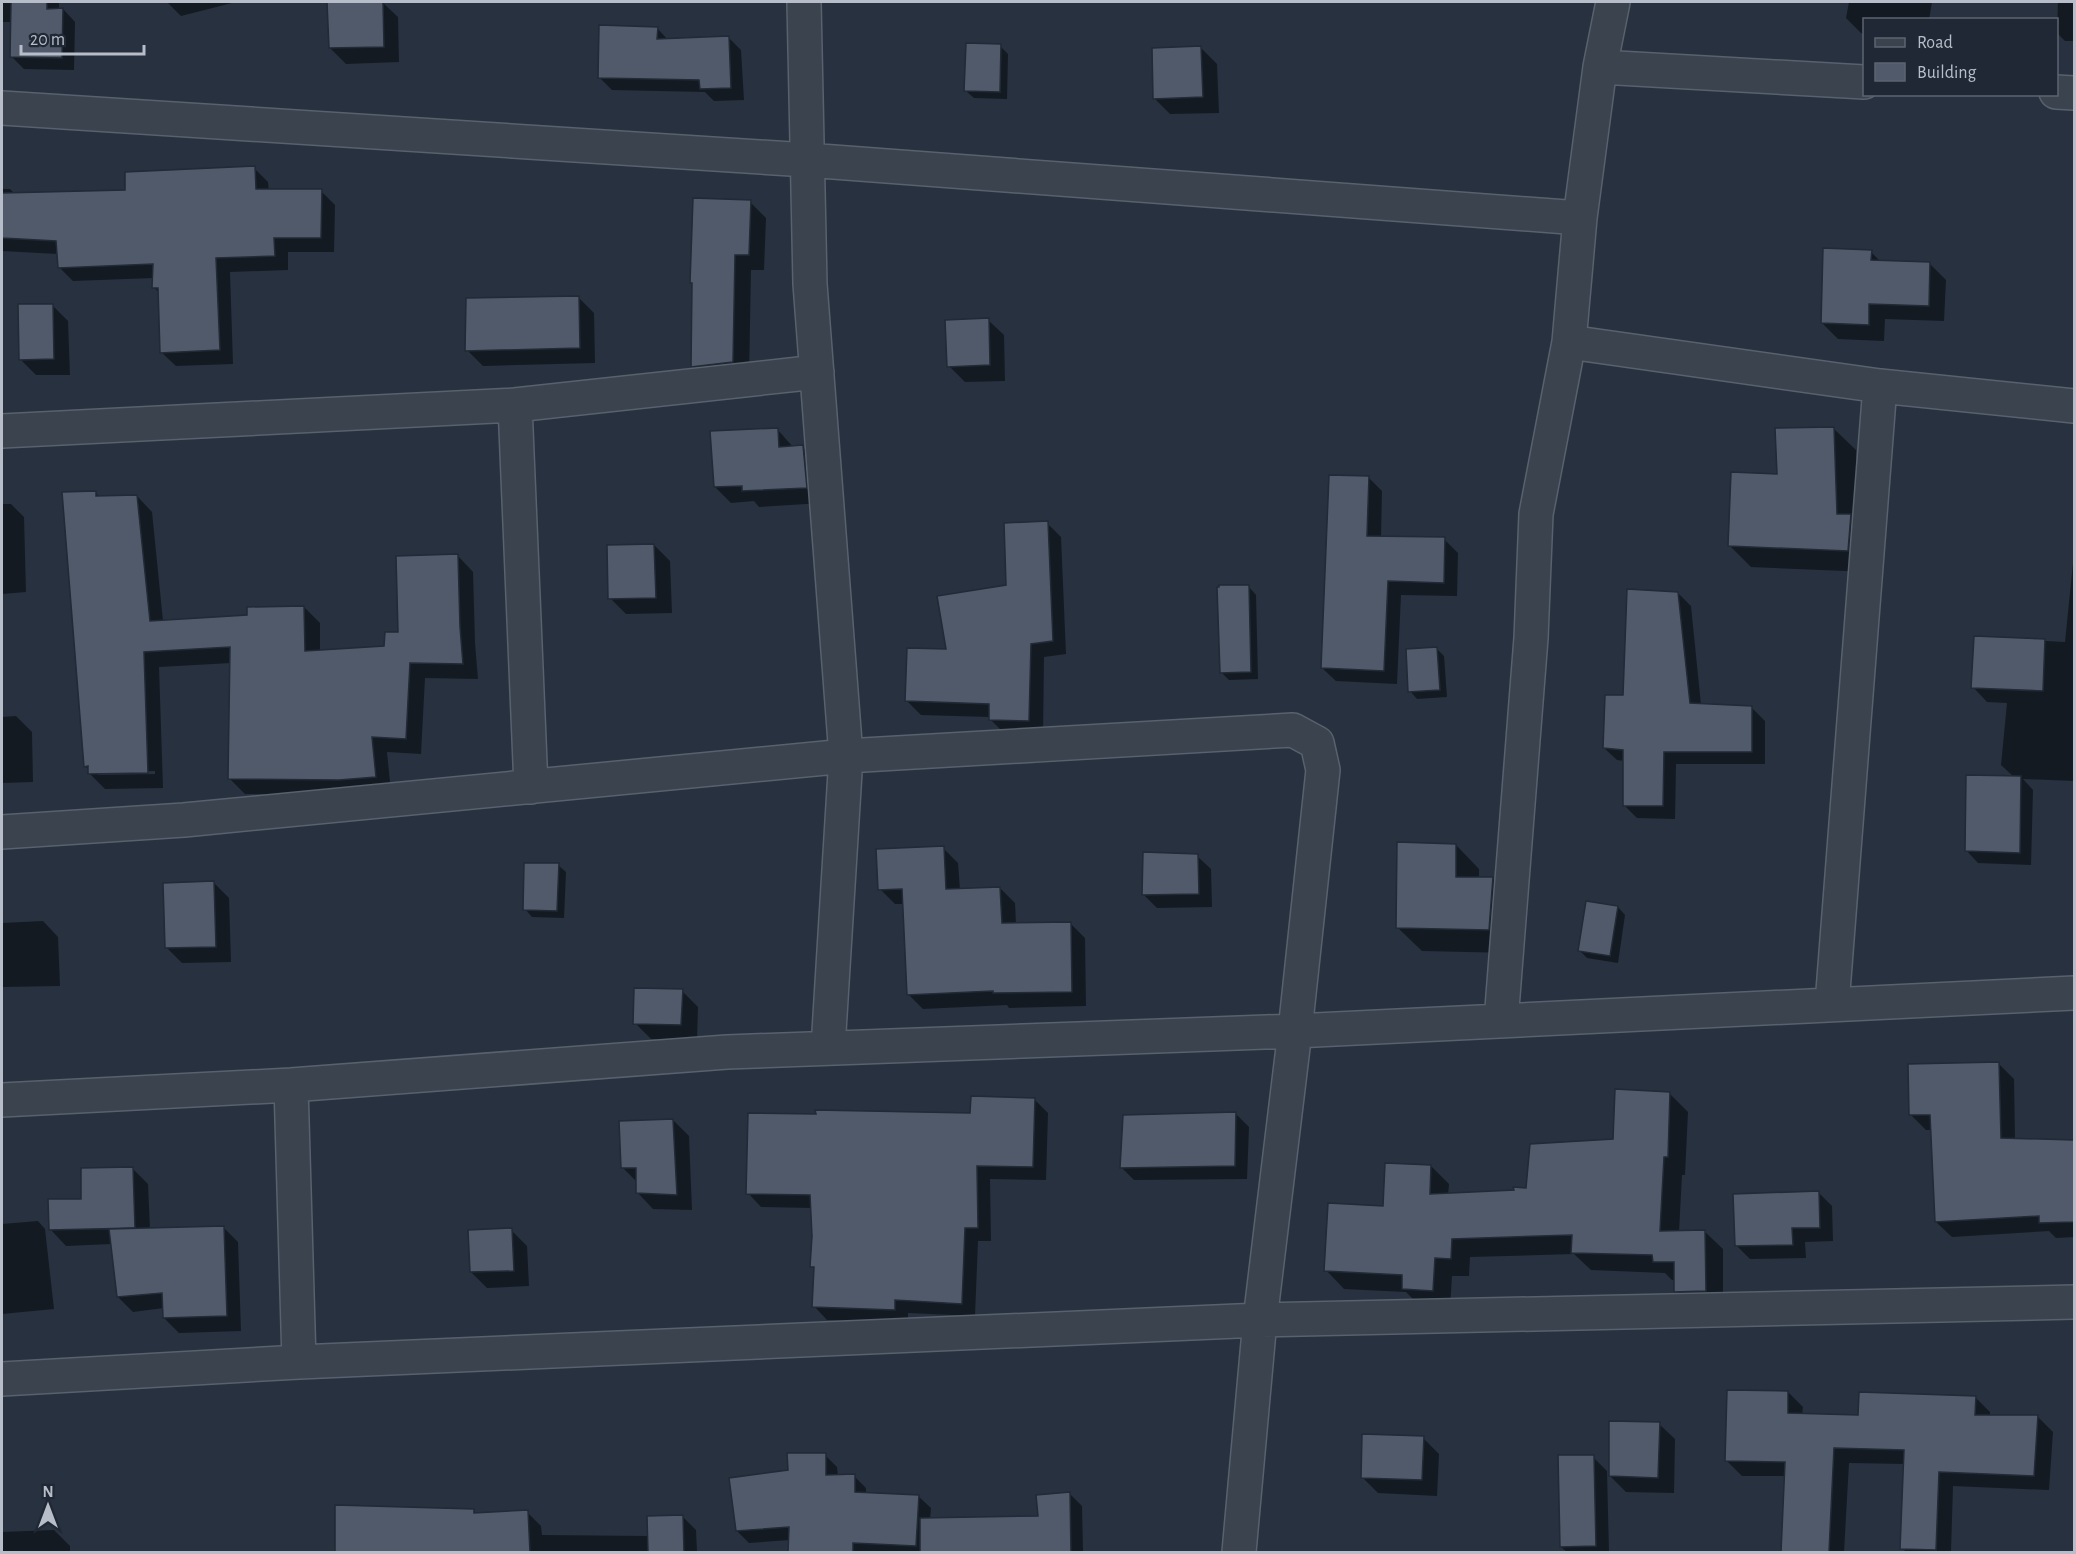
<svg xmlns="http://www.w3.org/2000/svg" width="2076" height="1554" font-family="'Alegreya Sans',sans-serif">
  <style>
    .shadow { fill: #0007; fill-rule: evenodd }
    .building { fill: #505a6a; stroke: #212a36; stroke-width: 1.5 }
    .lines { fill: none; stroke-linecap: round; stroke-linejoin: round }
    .minor-casing { stroke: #58616d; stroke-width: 36 }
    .minor { stroke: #3b434f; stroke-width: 33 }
  </style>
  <rect width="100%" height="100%" fill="#27313f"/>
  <path class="shadow" d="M2,2H59V9H63L75,22L74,70L24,69L11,56L12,22H2Z
    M167,2H236L181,16Z
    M382,2L398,17L399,62L346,64L330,48L329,3Z
    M1849,2H1932L1929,20H1864V34L1861,33L1846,18Z
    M2058,2H2074V41H2065L2057,33Z
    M657,28L668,40L728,37L741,50L744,100L714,101L705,92L612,90L599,77Z
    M1000,46L1008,54L1007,99L974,98L966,91Z
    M1201,48L1217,64L1219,113L1170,114L1154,98Z
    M254,168L268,182L269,191H321L335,205L334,252H288V270L230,272L233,364L176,366L161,352L159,293L154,287V278L73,281L59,267L58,254L2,251V189H10L15,194L126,191Z
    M750,202L766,218L764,270H751L749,378L709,382L693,366Z
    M1871,252L1881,262L1930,264L1946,280L1944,321L1885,319L1884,341L1838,339L1822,323Z
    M578,297L594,313L595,363L483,366L467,350Z
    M52,305L68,321L70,375H36L20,359Z
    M988,320L1004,335L1005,381L965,382L949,366Z
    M777,429L793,447H803L819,463L822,503L759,507L754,501L731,503L715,487Z
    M1834,429L1856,450L1858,523L1870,572L1751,567L1729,545L1778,475Z
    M1368,477L1382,491L1381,537L1444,539L1458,553L1457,596L1401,595L1397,684L1336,681L1322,668Z
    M96,493L101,498L137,496L152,512L163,621L248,617L304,607L320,623V652L386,648L400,633L458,556L473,572L475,643L478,679L425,678L421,754L387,752L391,792L356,795L245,794L230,779L231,663L159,667L163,788L105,789L89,773V770L85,766ZM155,771V774L98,775V772Z
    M2,504H11L24,517L26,592L2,594Z
    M1047,523L1061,537L1066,654L1044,657L1043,734L1004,733L990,719V717L921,715L907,701L948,650L1008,587Z
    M654,545L670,561L672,613L626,614L610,598Z
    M2074,553V781L2023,779L2033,790L2031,865L1978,863L1966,850L2014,777L2001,765L2007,703L1987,702L1973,687L1975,637L2065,642Z
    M1249,587L1256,595L1258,679L1229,680L1221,672Z
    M1678,593L1691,606L1701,705L1752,708L1765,721V764H1676L1675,819L1637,818L1624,805L1625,761L1617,760L1604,748Z
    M1437,649L1444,656L1447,697L1417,699L1410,691Z
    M16,716L32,732L33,782L2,783V717Z
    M1456,845L1479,869V879H1493L1516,903L1512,953L1422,951L1398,928Z
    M943,848L958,863L960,890L1000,888L1015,903L1016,924L1070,923L1085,938L1086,1006L1009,1008L1007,1005L923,1009L908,994L904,904H895L880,889Z
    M1197,856L1211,869L1212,907L1157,908L1143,894Z
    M558,865L566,872L564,918L532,917L525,909Z
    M213,882L229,898L231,962L182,963L166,947Z
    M1618,907L1625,915L1618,963L1587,958L1579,950Z
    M43,921L58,937L60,986L2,987V923Z
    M682,991L698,1007L697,1040L651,1039L635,1023Z
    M1999,1064L2014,1079L2015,1139L2074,1141V1237L2056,1238L2049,1231L1952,1237L1936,1222L1932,1130H1926L1911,1115Z
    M1670,1094L1688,1112L1685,1175H1682L1679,1232L1704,1231L1723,1249V1309L1694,1310L1676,1291L1675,1280H1672L1665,1273L1591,1270L1574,1254L1470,1257L1469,1276H1452L1450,1309L1421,1307L1406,1292L1344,1289L1326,1270L1385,1208L1431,1166L1449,1184L1448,1195L1527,1189L1615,1140Z
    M1034,1099L1048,1113L1046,1180L990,1179L991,1241H978L975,1316L908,1313V1323L827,1320L814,1306L815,1270L812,1266L813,1236L812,1208L761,1207L748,1193L972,1115Z
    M1236,1114L1249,1127L1247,1179L1134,1180L1121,1167Z
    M673,1120L689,1136L692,1210L653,1209L638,1193V1183L622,1167Z
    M132,1168L148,1184L150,1229L223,1227L238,1242L241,1331L179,1333L164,1318V1308L133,1312L118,1297L112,1244L66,1246L51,1230L83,1200Z
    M1818,1192L1832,1206L1833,1241L1805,1242L1806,1258L1750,1259L1736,1245Z
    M38,1221L45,1229L54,1309L2,1314V1224Z
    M511,1230L527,1246L529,1286L487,1288L471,1272Z
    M1788,1392L1803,1407L1802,1415L1860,1417L1975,1397L1990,1412V1417H2038L2053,1432L2049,1490L1953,1486L1951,1552H1906L1902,1548L1905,1464L1849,1463L1844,1552H1782L1786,1476H1742L1727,1461Z
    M1659,1424L1675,1439L1674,1493L1626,1492L1610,1476Z
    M1423,1438L1439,1454L1437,1496L1378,1493L1362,1477Z
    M825,1455L837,1467L838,1476H854L866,1488V1494L918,1496L931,1508L930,1520L1040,1518L1069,1493L1082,1506L1083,1552H790V1540L749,1543L737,1531L789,1471Z
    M1593,1457L1607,1471L1609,1552H1567L1561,1547Z
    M337,1506L473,1510L477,1514L527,1512L541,1526L542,1535L649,1536L682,1516L696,1530L697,1552H336Z
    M54,1530L70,1546V1552H2V1532Z"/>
  <path class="building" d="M11,2H47V9L63,8L62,58L10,57Z
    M327,2H383L384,47L329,48Z
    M599,25L658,27L657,39L729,36L731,88L700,89L699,80L598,78Z
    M966,43L1001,44L1000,92L964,91Z
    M1201,46L1203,97L1153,99L1152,48Z
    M255,166L256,189H322L321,238H274L275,256L216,258L220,350L160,353L158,288H152L153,264L58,268L56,241L2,238V193L125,190V172Z
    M693,198L751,200L749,255H735L733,362L691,367L692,283H690Z
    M1823,248L1872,250L1871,260L1930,262L1929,306L1869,304V325L1821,323Z
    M579,296L580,348L465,351L466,298Z
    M18,304H53L54,359L19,360Z
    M989,318L990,365L947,367L945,320Z
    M1834,427L1837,514H1851L1848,551L1728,546L1731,472L1777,474L1775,428Z
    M778,428L779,447L803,445L807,488L742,491V486L714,487L710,431Z
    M1329,475L1369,476L1367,536L1445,537L1444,583L1388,581L1384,671L1321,668Z
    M96,491V496L137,495L150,621L247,615V607L304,606L305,651L384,646L385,632H398L396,556L458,554L460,627L463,664L410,663L406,739L372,737L376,777L339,780L228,779L230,647L144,652L148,773L88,774V766L84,767L62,492Z
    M1048,521L1053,641L1031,644L1029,721L989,720V704L905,701L907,648L946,649L937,596L1006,585L1004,523Z
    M654,544L656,598L608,599L607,545Z
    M1219,585H1249L1251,672L1220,673L1217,587H1219Z
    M1627,589L1678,592L1690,703L1752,706V752H1664L1663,806H1623V750L1603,748L1605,695H1623Z
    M1974,636L2045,639L2043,691L1971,688Z
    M1437,647L1440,690L1408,692L1406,649Z
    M1966,775L2021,776L2020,853L1965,851Z
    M1397,842L1456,844V877H1493L1489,930L1396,928Z
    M944,846L946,889L1000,887L1002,923L1071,922L1072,992L993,993V991L907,995L902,889L878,890L876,849Z
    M1143,852L1198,854L1199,894L1142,895Z
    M524,863H559L557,911L523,910Z
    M214,881L216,947L165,948L163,883Z
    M1586,901L1618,906L1610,956L1578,951Z
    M634,988L683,989L681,1025L633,1024Z
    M1999,1062L2001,1138L2074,1140V1222L2039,1223V1216L1935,1222L1930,1115H1909L1908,1064Z
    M1615,1089L1670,1092L1668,1157H1664L1660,1231L1705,1230L1706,1291L1674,1292V1262H1653L1652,1255L1571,1253L1572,1235L1452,1239L1451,1259L1435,1258L1433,1291L1402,1289V1275L1324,1271L1328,1203L1383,1206L1385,1163L1431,1165L1430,1194L1514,1190L1513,1187L1526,1188L1530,1144L1613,1139Z
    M971,1096L1035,1098L1033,1167L977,1166L978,1228H965L962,1304L895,1300V1310L812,1307L814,1267H810L812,1236L810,1195L746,1194L748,1113L816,1114L815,1110L970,1113Z
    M1236,1112L1235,1166L1120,1168L1123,1115Z
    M673,1119L677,1195L636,1193V1168H621L619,1121Z
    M133,1167L135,1228L49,1230L48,1199H81V1168Z
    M1819,1191L1820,1228H1792L1793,1245L1735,1246L1733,1194Z
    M224,1226L227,1316L163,1318L162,1293L117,1297L109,1229Z
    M512,1228L514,1271L470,1272L468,1230Z
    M1727,1390L1788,1391V1413L1858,1415L1859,1392L1976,1396L1975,1415H2038L2034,1476L1939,1472L1936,1550L1900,1549L1904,1450L1834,1448L1829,1552H1781L1785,1462L1725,1461Z
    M1609,1421L1660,1422L1658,1478L1609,1476Z
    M1362,1434L1424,1436L1422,1480L1361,1478Z
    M787,1453H826V1475L855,1474V1492L919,1495L916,1546L853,1543V1552H788L789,1527L736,1531L729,1478L788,1470Z
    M1558,1455H1594L1596,1546L1560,1547Z
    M1070,1492L1071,1552H920V1518L1038,1516L1036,1495Z
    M335,1505L474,1509V1513L528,1510L530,1552H335Z
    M683,1515L684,1552H648L647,1516Z"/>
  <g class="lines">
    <defs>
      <path id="minor" d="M804,2L810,284L846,756L828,1048
        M1600,67L1864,82
        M2056,92L2074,93
        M2,108L807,160L1580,218
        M1569,342L1880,386L2074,406
        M515,405L531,787
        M2,431L515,405L817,372
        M2,832L184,820L846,756L1293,730L1317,743L1323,770L1295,1031L1260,1320L1239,1552
        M1832,1004L1880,386
        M1501,1021L1531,638L1536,514L1569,342L1580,218L1600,67L1613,2
        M291,1085L299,1362
        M2,1100L291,1085L727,1052L1295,1031L2074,993
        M2,1379L299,1362L1260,1320L2074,1302"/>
    </defs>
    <use href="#minor" class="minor-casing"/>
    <use href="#minor" class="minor"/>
  </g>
  <rect width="2076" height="1554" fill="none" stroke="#b7beca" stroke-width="6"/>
  <rect x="1863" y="18" width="195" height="78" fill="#1f2834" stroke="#5c6470" stroke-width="1.5"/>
  <rect x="1875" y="38" width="30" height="9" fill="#3b434f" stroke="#5c6470" stroke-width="1.5"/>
  <text x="1917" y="48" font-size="18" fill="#b7beca">Road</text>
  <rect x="1875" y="63" width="30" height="18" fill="#505a6a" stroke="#5c6470" stroke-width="1.5"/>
  <text x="1917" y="78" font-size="18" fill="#b7beca">Building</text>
  <g transform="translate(48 1506)" stroke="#1f2834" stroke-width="4.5" paint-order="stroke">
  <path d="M0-4.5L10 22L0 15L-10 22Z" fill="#b7beca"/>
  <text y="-9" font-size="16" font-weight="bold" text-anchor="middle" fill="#b7beca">N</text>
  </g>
  <path d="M21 45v9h123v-9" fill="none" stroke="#b7beca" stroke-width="3"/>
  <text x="30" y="45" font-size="18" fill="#b7beca" stroke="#1f2834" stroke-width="4.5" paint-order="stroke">20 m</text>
</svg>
